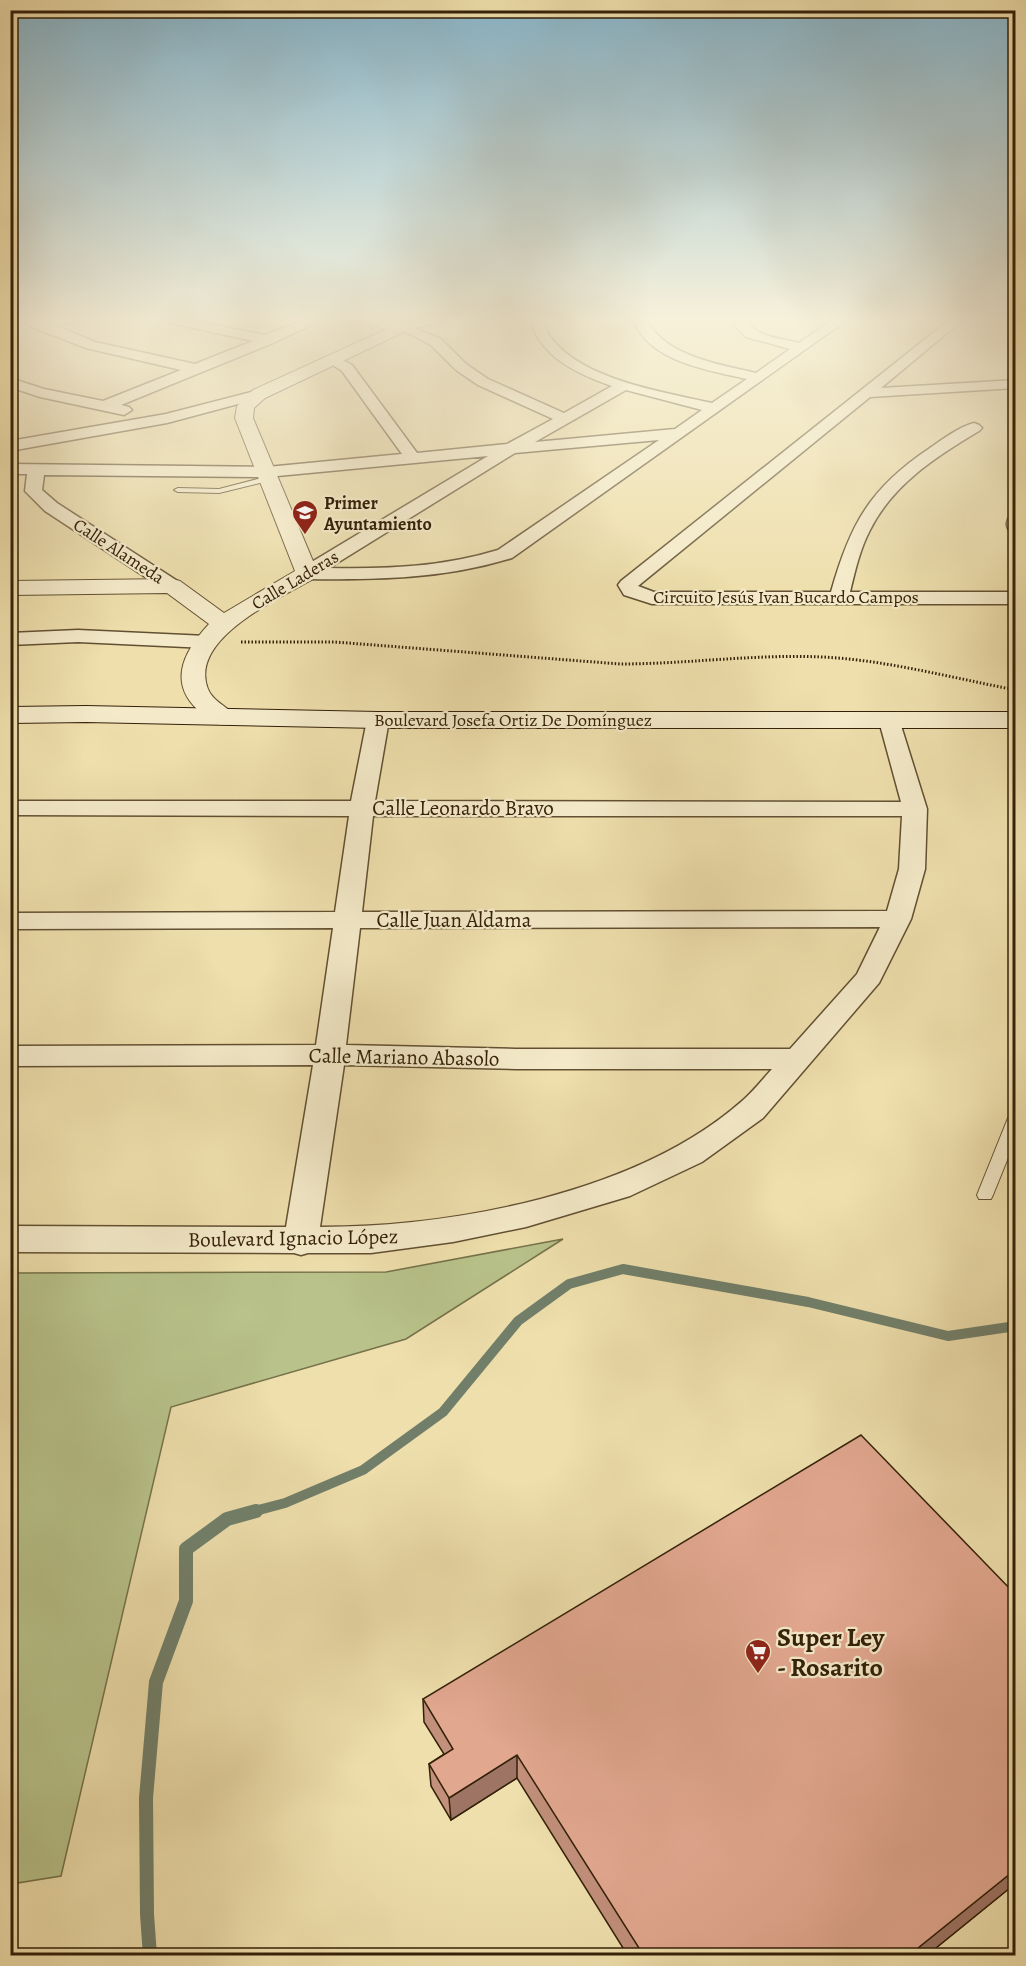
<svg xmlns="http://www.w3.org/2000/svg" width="1026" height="1966" font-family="Alegreya,serif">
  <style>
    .green { fill: #b8c28a; stroke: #76724a; stroke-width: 1.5 }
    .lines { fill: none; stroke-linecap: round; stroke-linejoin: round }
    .stream-far1 { stroke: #717f6a; stroke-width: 10 }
    .stream { stroke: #717f6a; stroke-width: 14 }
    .service-casing { stroke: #625032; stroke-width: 2 }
    .minor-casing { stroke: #625032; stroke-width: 3 }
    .tertiary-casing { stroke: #625032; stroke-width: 2 }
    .secondary-casing { stroke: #342109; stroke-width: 2 }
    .path { stroke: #342109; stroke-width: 3; stroke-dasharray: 1.5 2; stroke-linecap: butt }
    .service { fill: #f4eac9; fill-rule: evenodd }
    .minor { fill: #f4eac9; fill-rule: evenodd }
    .tertiary { fill: #f4eac9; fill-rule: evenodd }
    .secondary { fill: #f4eac9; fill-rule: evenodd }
    .wall { fill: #c2907b; stroke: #342109; stroke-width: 1.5 }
    .shaded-wall { fill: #9e7564; stroke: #342109; stroke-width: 1.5 }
    .building { fill: #e1a78f; stroke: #342109; stroke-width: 1.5 }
    .labels { text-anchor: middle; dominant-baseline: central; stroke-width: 4.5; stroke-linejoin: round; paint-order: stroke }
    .far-poi-label { font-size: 18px; font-weight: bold; fill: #342109; stroke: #f4eac9; text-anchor: start }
    .far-street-label { font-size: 18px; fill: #342109; stroke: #f4eac9 }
    .street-label { font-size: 21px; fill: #342109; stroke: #f4eac9 }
    .near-poi-label { font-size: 26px; font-weight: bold; fill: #342109; stroke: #f4eac9; text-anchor: start }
  </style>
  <rect width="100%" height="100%" fill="#eedfac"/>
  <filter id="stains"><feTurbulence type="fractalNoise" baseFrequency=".00333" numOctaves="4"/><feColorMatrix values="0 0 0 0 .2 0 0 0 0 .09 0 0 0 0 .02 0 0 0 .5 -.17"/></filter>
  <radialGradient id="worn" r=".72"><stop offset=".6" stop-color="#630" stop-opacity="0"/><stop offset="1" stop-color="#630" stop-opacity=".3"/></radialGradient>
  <path class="green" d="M563,1239L406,1339L171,1407L61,1876L11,1884V1273L386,1272Z"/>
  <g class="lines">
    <path class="stream-far1" d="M251,1512L285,1503L363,1470L443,1412L518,1321L569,1284L623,1269L808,1302L948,1336L1016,1326"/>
    <path class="stream" d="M150,1956L147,1914L146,1798L156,1682L186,1601V1549L227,1519L256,1511"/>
    <defs>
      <path id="service" d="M269,476H272V480L219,493L178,492L174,490L178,488L219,489Z
        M1016,1113V1138L993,1195L991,1199H979L977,1195L1008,1118Z"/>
      <path id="minor" d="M19,317H35L42,319L88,317L87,320L55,325L95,342L195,364L253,341L161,321L155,317H177L265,335L312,317H328L273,343L121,405L129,407L132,410L124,415L40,397L10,387V378L44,389L103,401L181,370L86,348L32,327Z
        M428,317H447L446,320L415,328L441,339L466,364L488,379L564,413L612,386C577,374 538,356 530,317H542C545,323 546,332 551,338C583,380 663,392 712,403L747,379C708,370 645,361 633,317H645C663,356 717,364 756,373L790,349L746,337L735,326V317H747C751,337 781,338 799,343L837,317H851L512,558C444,579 377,580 307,579L300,577L298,573L300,569L488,456L267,477L44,475L42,490L57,503L179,582L182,586L179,590H165L45,511L25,491L27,474H10V464L267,467L402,454L342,371L325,360L327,357H337L352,365L417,453L507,444L553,419L478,385L456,370L431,345L396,327L398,324ZM626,390L702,410L675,429L535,442ZM659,440L498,550C443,567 387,569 329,568L515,453Z
        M953,317H966L881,388L1016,380V388L870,397L638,586L654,592H831C850,524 870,488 930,448C943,439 959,427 974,423L979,425L982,428L979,431C937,456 893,484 870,530C860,549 855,571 850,592H1016V604H652L624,595L618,585L621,581Z
        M259,390L266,394L264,397L167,423L10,451V441L166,414Z
        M1016,515V533L1010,532C1006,527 1006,521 1010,516Z
        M78,630L207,636L214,638L217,642L214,646L207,648L78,642L10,645V633Z
        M378,713L386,715L389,720L375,801L901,802L879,721L882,716L890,714L898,716L927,809L925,869L911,919L879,983L763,1118L702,1162L630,1196L526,1227L453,1242L371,1253H308L301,1255L294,1253L10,1252V1226L286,1227L313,1065L10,1066V1046L316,1045L333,928L10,929V913L335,912L349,816L10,815V801H351L367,720L370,715ZM373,816H902L899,869L887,911L362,912ZM880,927L857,974L790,1049H516L346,1045L360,928ZM344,1065L516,1069H772C762,1080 752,1093 741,1102C637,1193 455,1227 320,1227Z"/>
      <path id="tertiary" d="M344,317H372L408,324L411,327L408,330L265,398L254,408L253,418L318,573L315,578C281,598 188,638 208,689C213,702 229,707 237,718L233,723C220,727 214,723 204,715C166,686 182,653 209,624L167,593L10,595V581L172,579L180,581L224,613L295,571L235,418L237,406L253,390L387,329L346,320Z"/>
      <path id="secondary" d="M86,706L378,712H1016V728H378L86,722L10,723V707Z"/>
    </defs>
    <use href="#service" class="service-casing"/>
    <use href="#minor" class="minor-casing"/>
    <use href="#tertiary" class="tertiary-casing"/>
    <use href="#secondary" class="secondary-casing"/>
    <path class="path" d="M241,642H335L620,664C687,664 754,654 822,657C887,660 952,678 1016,690"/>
    <use href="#service" class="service"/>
    <use href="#minor" class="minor"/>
    <use href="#tertiary" class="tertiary"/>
    <use href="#secondary" class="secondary"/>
  </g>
  <path class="wall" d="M1016,1595V1883L926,1956H628L517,1778L451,1820L431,1786L429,1764L444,1754L424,1722L423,1699Z"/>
  <path class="shaded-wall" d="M517,1755V1778L451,1820L449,1798Z
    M1016,1869V1883L926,1956H908Z"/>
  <path class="building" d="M861,1435L1016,1595V1869L908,1956H644L517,1755L449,1798L429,1764L453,1749L423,1699Z"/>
  <linearGradient id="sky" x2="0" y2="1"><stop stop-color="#88b8cf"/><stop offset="0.54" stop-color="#f7f1da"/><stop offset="1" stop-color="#f7f1da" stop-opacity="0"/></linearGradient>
  <rect width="1026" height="592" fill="url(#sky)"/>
  <defs>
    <symbol id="school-pin" viewBox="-11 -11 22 30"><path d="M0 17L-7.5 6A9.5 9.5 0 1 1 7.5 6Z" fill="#8f2418" stroke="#f4eac9"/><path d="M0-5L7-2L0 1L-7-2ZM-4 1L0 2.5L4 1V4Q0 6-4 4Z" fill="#fff"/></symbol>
    <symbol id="supermarket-pin" viewBox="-11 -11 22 30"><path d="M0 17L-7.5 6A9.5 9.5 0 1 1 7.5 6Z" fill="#8f2418" stroke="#f4eac9"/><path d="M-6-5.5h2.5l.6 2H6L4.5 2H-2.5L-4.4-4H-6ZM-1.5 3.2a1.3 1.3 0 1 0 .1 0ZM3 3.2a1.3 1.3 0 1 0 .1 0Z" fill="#fff"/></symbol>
  </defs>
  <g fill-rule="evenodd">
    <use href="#school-pin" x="290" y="498" width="30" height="40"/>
    <use href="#supermarket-pin" x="743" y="1637" width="30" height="40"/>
  </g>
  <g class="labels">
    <g class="far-poi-label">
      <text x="324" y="503">Primer<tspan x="324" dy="21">Ayuntamiento</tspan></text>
    </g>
    <g class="far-street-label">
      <text transform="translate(119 551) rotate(33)">Calle Alameda</text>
      <text transform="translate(295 580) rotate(-31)">Calle Laderas</text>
      <text x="786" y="597">Circuito Jesús Ivan Bucardo Campos</text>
      <text x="513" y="720">Boulevard Josefa Ortiz De Domínguez</text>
    </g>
    <g class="street-label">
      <text x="463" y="808">Calle Leonardo Bravo</text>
      <text x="454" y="920">Calle Juan Aldama</text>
      <text transform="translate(404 1057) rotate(1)">Calle Mariano Abasolo</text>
      <text transform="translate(293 1238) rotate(-1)">Boulevard Ignacio López</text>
    </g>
    <g class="near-poi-label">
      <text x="777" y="1637">Super Ley<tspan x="777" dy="30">- Rosarito</tspan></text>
    </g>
  </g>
  <rect width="1026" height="1966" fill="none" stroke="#eedfac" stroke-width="36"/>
  <rect x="12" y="12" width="1002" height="1942" fill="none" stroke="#342109" stroke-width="3"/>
  <rect x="18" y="18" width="990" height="1930" fill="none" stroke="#342109" stroke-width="1.5"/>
  <rect width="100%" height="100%" filter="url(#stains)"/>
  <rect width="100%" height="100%" fill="url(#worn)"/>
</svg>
